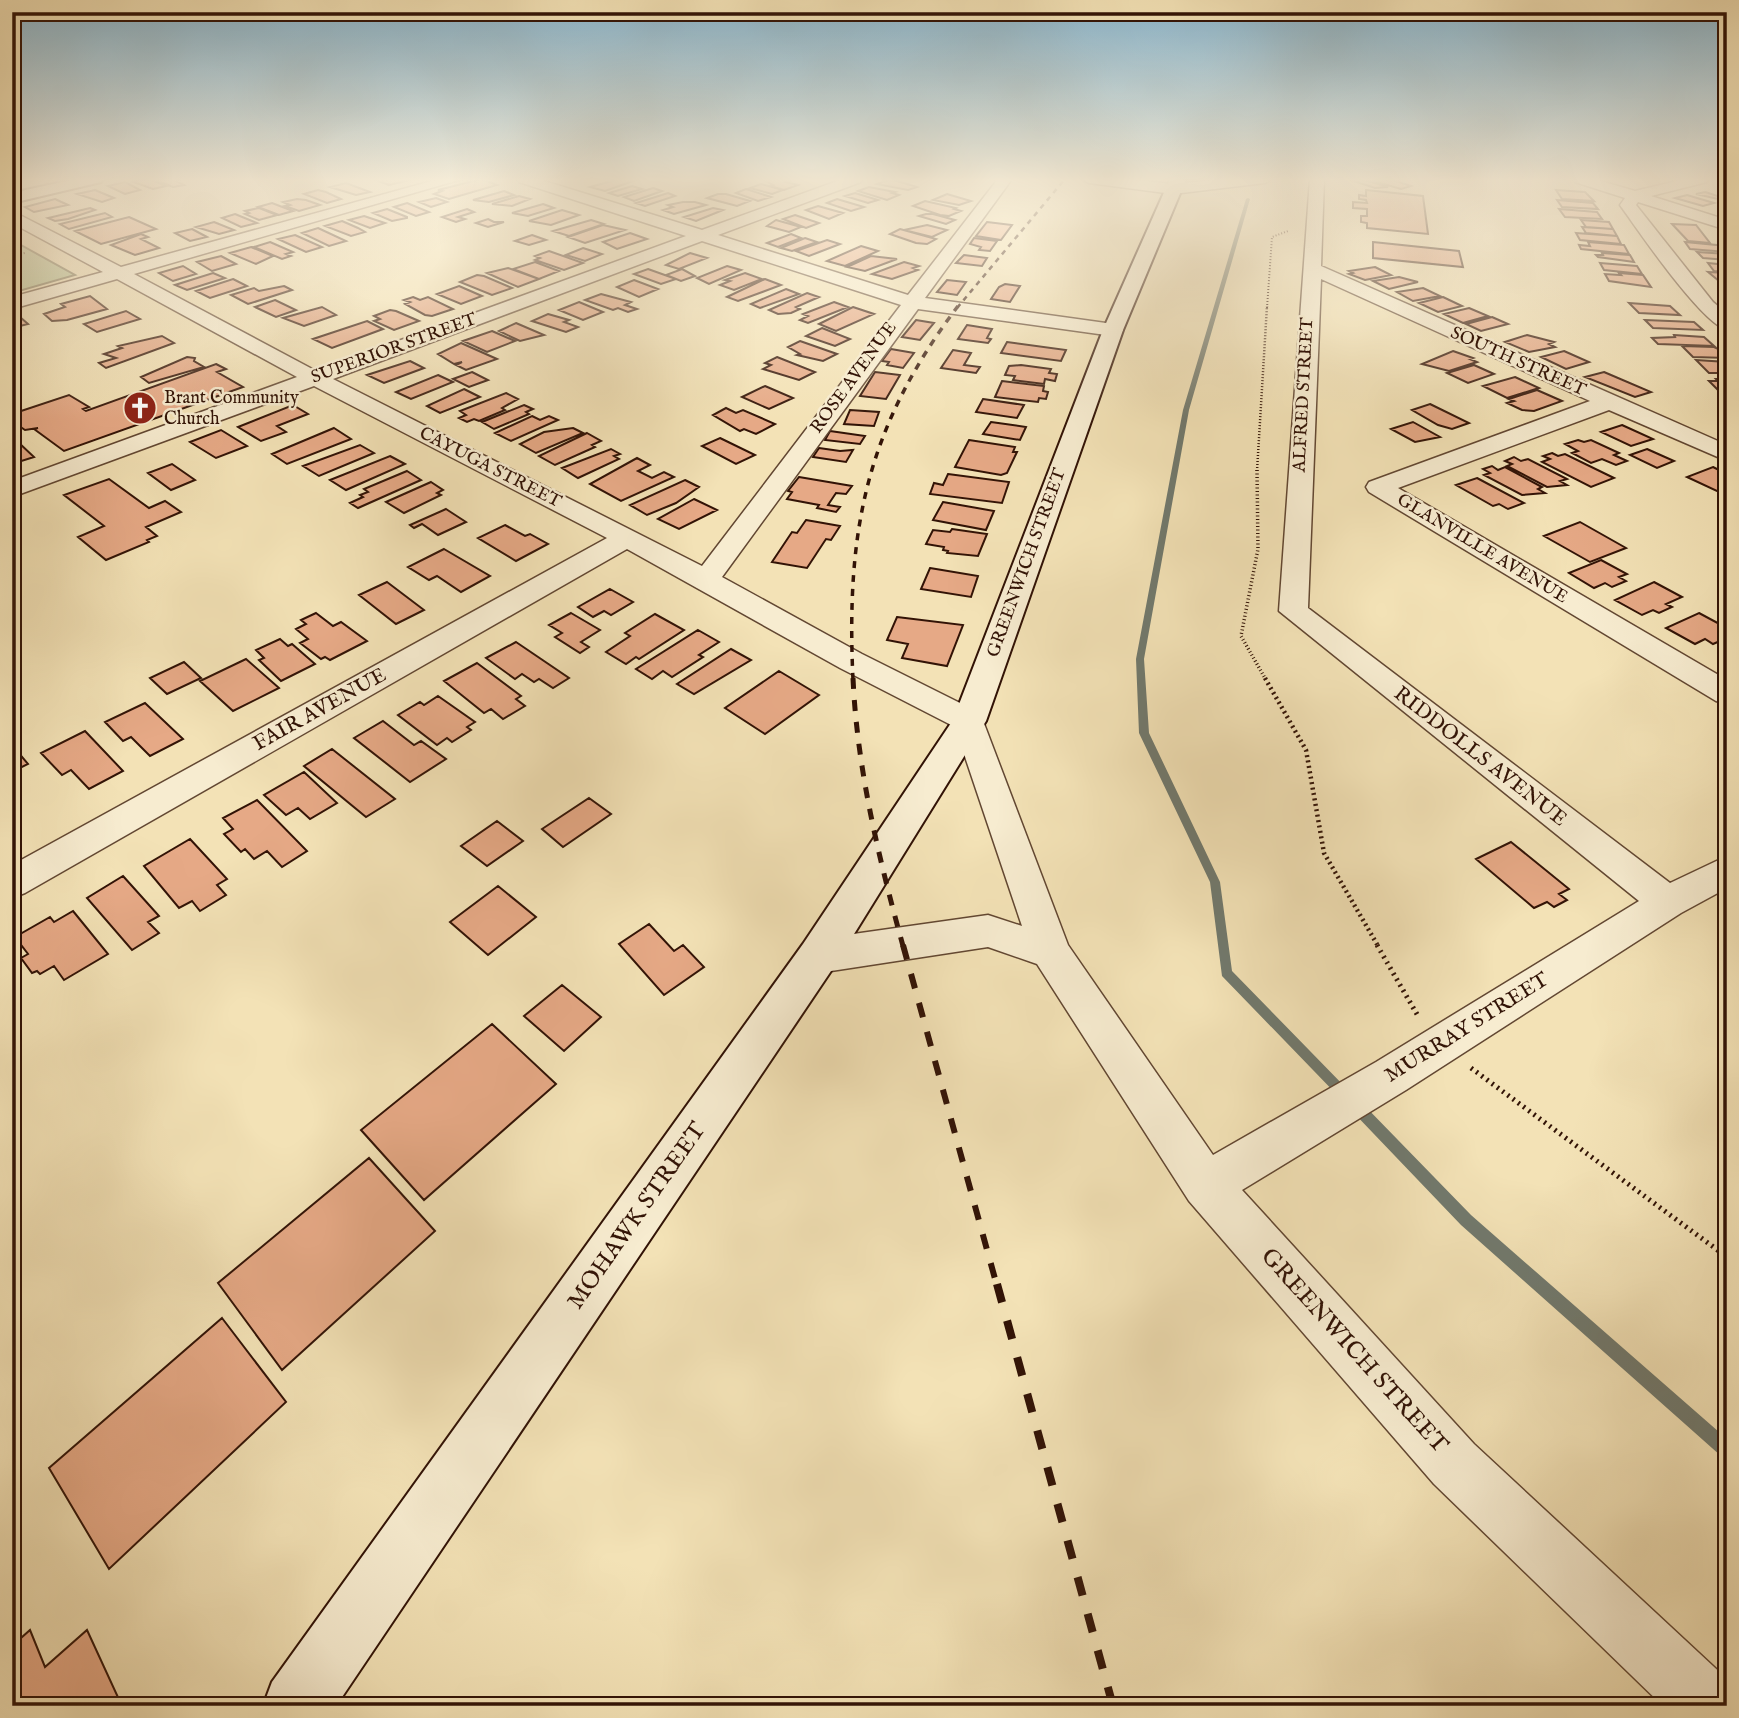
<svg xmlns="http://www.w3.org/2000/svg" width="1739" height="1718" font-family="'IM FELL English',serif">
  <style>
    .green { fill: #b6c492; stroke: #746c4c; stroke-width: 2 }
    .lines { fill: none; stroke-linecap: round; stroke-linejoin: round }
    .stream { fill: #71796d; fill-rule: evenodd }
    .building { fill: #e6a986; stroke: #321306; stroke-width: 2 }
    .street-casing { stroke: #624732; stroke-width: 3 }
    .secondary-casing { stroke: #321306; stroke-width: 4 }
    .path-far4 { stroke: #321306; stroke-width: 2; stroke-dasharray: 1 2; stroke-linecap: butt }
    .path-far3 { stroke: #321306; stroke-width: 2.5; stroke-dasharray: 1 2; stroke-linecap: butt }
    .path-far2 { stroke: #321306; stroke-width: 3.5; stroke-dasharray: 1 2.5; stroke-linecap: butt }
    .path-far1 { stroke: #321306; stroke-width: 4.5; stroke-dasharray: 2 3.5; stroke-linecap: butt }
    .path { stroke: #321306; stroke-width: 5; stroke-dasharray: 2 4.5; stroke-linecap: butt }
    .street { fill: #f7ecd0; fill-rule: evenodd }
    .secondary { fill: #f7ecd0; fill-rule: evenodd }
    .rail-far4 { stroke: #321306; stroke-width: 2.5; stroke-dasharray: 5 5; stroke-linecap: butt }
    .rail-far3 { stroke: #321306; stroke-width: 3.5; stroke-dasharray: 7 7; stroke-linecap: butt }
    .rail-far2 { stroke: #321306; stroke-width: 5; stroke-dasharray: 11 11; stroke-linecap: butt }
    .rail-far1 { stroke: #321306; stroke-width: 6; stroke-dasharray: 15 15; stroke-linecap: butt }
    .rail { stroke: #321306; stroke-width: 8; stroke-dasharray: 19 19; stroke-linecap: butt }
    .labels { text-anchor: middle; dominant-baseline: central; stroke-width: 5; stroke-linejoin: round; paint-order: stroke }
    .far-street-label { font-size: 18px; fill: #321306; stroke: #f7ecd0 }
    .far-poi-label { font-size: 18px; fill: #321306; stroke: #f7ecd0; text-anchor: start }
    .street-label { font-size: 21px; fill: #321306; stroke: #f7ecd0 }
    .near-street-label { font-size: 24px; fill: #321306; stroke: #f7ecd0 }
  </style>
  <rect width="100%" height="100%" fill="#f3e2b6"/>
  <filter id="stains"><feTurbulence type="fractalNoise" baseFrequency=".00286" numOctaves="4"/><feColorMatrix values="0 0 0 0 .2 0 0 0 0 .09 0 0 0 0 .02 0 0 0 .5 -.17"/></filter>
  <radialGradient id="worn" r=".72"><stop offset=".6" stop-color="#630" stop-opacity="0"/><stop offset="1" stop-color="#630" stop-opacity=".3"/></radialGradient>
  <path class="green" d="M12,240L75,275L12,293Z"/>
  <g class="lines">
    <path class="stream" d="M1248,198L1250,199L1189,410L1144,659L1149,733L1220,882L1232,971L1349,1091L1351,1095L1349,1099L1345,1101L1341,1099L1222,976L1210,882L1139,733L1136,659L1183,410L1246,199Z
      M1356,1100L1361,1102L1471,1215L1727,1439V1458L1721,1456L1461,1225L1351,1110L1350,1106L1351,1102Z"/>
  </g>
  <path class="building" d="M149,179L166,186L153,189L131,181Z
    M154,179H182L176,181L184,185L173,187Z
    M373,179H406L410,180L389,185Z
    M481,179L497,185L449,199L434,194L442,191L438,190Z
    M619,179L636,180L605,191L590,187Z
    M780,179L789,181L786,182L798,185L784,190L770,186L773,185L764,180Z
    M1348,179H1362L1388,187L1375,188Z
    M1367,179H1390L1411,186L1401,189Z
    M888,180L897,181L917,187L908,190L877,184Z
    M125,182L140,190L125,194L108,186Z
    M346,183L370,192L356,195L330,187Z
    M761,184L783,190L772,194L750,188Z
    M632,186L642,189L618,196L609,193Z
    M869,187L895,192L892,193L899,195L887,200L858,191Z
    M653,188L662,191L634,201L624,197Z
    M746,189L771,197L758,201L736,193Z
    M95,190L114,198L102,202L77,194Z
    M318,190L326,192L341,199L327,203L304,194Z
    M1366,190L1423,196L1428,234L1367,228V223L1361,222V216H1367V209L1353,208V202L1367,203L1366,200L1359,199V195L1366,196Z
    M1556,190L1585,192L1594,201L1562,199Z
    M504,191L514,195L489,202L473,200Z
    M1705,192L1727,199V201L1696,194Z
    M668,193L675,196L645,206L636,203Z
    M855,193L878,200L868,203L845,196Z
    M718,194H726L750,201L737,206L707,198Z
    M947,194L971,201L959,205L933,200Z
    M1687,195L1714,203L1703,206L1675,198Z
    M519,196L530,199L512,206L492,204Z
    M436,198L447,202L431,207L419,202Z
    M55,199L68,205L34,212L25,207Z
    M297,199L306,200L320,205L299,211L285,206L290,205L283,202Z
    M837,199L864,207L851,211L827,203Z
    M1557,200L1593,203L1598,209L1562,207Z
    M925,201L956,208L954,209L961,211L949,216L940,215L913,206Z
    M683,202H695L706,205L674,214L663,210L673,207L668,205Z
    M272,203L293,211L279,215L258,207Z
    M407,203L429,212L416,216L394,207Z
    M543,204L554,208L528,216L512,213Z
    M818,206L843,213L829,219L806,210Z
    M90,208L95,210L68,219L55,221L48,218Z
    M259,208L277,215L259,220L245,214L249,213L245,211Z
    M713,208L723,210L696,221L684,217Z
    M387,209L407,217V218L392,221L373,213Z
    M467,209L474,212L458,217L465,219L456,222L442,217Z
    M1559,209L1597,212L1602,219L1565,217Z
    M562,210L579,215L551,225L529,221Z
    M105,213L112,217L69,229L60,224Z
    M235,214L257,223L241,227L222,218Z
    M926,214H933L955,220L946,224L919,216Z
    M795,215L819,223L806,228L783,219Z
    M364,216L385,223L370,228L349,220Z
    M129,217L156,229L101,244L75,231Z
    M488,219L494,222H504L488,227L476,223Z
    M591,220L604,224L569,236L553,231Z
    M776,220L801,227L789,232L767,226Z
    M1581,220L1609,222L1613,229L1586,227Z
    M342,221L358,228L365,232L351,236L325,226Z
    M214,222L234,230L219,234L196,227Z
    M987,222L1012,225L1001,240L976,236Z
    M1672,224L1696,225L1710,243L1688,241Z
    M603,225L625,230L585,243L568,237Z
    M927,225L947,230L932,237L904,230Z
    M1582,227L1613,229L1617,236L1586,233Z
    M318,228L346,241L329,246L302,233Z
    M192,229L207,237L190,241L175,233Z
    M900,229L936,239L927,244L916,243L890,234Z
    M630,233L647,239L617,249L603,242Z
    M1576,233L1617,236L1621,244L1580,240Z
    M141,234L148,237L141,239L159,248L135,255L111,245Z
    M791,234L801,238L778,247L767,243Z
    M295,235L322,247L306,252L278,239Z
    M532,235L546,240L529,245L515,241Z
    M805,238L817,242L792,251L781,248Z
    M974,238L997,241L990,251L979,250L981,247L970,244Z
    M827,240L840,244L809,256L796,251Z
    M270,242L293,252L286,254L291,256L282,259L254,247Z
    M1373,242L1459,251L1463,267L1373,258Z
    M1588,242L1624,245L1629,254L1581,249L1579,245L1590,246Z
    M1685,242L1727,246V252L1690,249Z
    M861,246L878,251L845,266L827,261Z
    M251,247L273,256L256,264L230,253Z
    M583,248L602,254L585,261L566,255Z
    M549,251L583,263L564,270L535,260L540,258L535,256Z
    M1697,252L1727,254V260L1703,258Z
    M690,253L707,258L679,269L666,265Z
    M1602,253L1630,255L1634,262L1598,257L1596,255H1603Z
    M964,255L987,258L982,266L956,263Z
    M221,256L236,264L212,271L197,262Z
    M871,256L897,259L865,271L847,267Z
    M535,262L559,271L539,279L513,269Z
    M904,262L919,266L913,268L918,270L892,279L872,274Z
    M1600,263L1637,266L1642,274L1604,270Z
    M1708,263L1727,265V272L1714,271Z
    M183,266L196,274L173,281L159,273Z
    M727,266L741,270L709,284L697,278Z
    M1375,267L1391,275L1365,280L1349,274L1353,273L1349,271Z
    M508,268L539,279L518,287L487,273Z
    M648,269L676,279L661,284L634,274Z
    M682,269L695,276L681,281L666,275Z
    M1708,272L1727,273V281H1719Z
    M213,273L225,278L187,290L175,285Z
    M745,273L762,279L734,290L720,285L730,281L725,280Z
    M1619,273L1643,275L1651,287L1609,281L1605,274L1621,275Z
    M477,275L484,276L512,288L492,295L460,282Z
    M1399,277L1418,282L1389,289L1373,281Z
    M233,279L247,286L210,298L196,291Z
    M765,279L781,285L738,301L727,297Z
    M634,280L658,289L639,297L617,287Z
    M947,280L966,282L957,295L937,292Z
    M1005,284L1020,286L1010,302L991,299L999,287Z
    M284,286L292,290L248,304L231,295L254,288L259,291Z
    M459,286L482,296L461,304L437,294Z
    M1423,288L1440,296L1413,301L1397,292Z
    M786,289L799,294L760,308L751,304Z
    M807,293L819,297L796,307L800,309L791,313L778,314L769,310Z
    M601,294L631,302L625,305L637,309L628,312L618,308L613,310L585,300Z
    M90,296L107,309L67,320L52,321L44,314L65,307L61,304Z
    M413,297L420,300L428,297L453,309L432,316L425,315L405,304L410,302L404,300Z
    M1443,297L1462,306L1438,312L1419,303Z
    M275,300L296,310L276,317L255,307Z
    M579,302L603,312L583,320L559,310Z
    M834,302L848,307L808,323L800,320L808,316L803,314Z
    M1629,303L1670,306L1680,315L1639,313Z
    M322,307L336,315L304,326L283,318Z
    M853,307L874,314L836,331L819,324Z
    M1469,308L1488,316L1463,323L1444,314Z
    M390,310L396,311L419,321L394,330L374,321L380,319L374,316Z
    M126,311L140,319L97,332L84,324Z
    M548,314L569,320L564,322L578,327L566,332L532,321Z
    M20,317L28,324L12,328V319Z
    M1492,317L1508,324L1481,331L1466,324Z
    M916,320L934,323L920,340L902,337Z
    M1645,320L1694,322L1703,330L1653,328Z
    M367,321L383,329L332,348L313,339Z
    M516,323L544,335L520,341L499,331Z
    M967,325L992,329L987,338L991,339L988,343L958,339Z
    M822,328L850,339L835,346L806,336Z
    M492,331L515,341L487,352L463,341Z
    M1527,335L1554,342L1549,344L1555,347L1529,352L1505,342Z
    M1674,335L1704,337L1714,346L1658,344L1652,338L1675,337Z
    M162,336L174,343L106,368L99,363L116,358L104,354L122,348L118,346Z
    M800,341L837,354L823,361L797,355L800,354L788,347Z
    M1007,342L1066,350L1061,361L1001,353Z
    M461,343L497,359L466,370L456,365L462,362L454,364L438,354Z
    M1682,346L1714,347L1727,353L1722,354L1727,358L1693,357Z
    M891,349L914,353L903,368L887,365L889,362L882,361Z
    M953,350L971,353L964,365L980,367L976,373L941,368Z
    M1453,351L1473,358L1470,359L1477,362L1449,371L1422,364Z
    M1564,351L1589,362L1566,369L1541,357Z
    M187,357L195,358L194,361L204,367L149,383L141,377Z
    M777,357L815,372L799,380L763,369L771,365L765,363Z
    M1696,360L1727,362V373H1709Z
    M410,361L424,368L384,383L367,375Z
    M216,364L226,369L217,372L243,387L64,451L34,429L38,428L25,430L12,421V414L69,395L89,407L83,409L86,411Z
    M1021,365L1051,369L1049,373L1057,374L1055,381L1045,379L1044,384L1013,380L1015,376L1005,375L1009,366Z
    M1474,365L1494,374L1468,383L1447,373Z
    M472,372L488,380L469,387L453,379Z
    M875,372L900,375L886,399L860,396Z
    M1604,372L1651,392L1635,397L1585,377Z
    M438,375L453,382L411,399L396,392Z
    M1515,377L1539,388L1507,398L1483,386Z
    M1716,379H1727V399L1709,381H1718Z
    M1002,381L1044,386L1043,391L1048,392L1046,399L1039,398L1038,402L995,397Z
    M765,386L793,398L769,409L742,397Z
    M464,389L480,397L440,413L427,406Z
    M1537,390L1562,401L1534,411L1522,410L1507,403L1514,401L1509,399Z
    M506,393L518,399L502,408L505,410L479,421L474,419L467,422L459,418L466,415L460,411Z
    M983,399L1024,405L1017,418L976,412Z
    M1430,404L1469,423L1452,429L1438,425L1412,410Z
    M293,405L308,414L277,426L286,432L261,441L238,427Z
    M524,405L533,409L526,412L529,414L494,429L482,422Z
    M726,408L736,413L743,410L775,424L756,434L744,429L740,431L713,415Z
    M850,410L879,412L874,426L844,424Z
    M532,416L540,420L549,416L558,420L511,441L495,433Z
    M991,422L1026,427L1020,440L983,434Z
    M1413,422L1440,437L1415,442L1391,429Z
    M1622,425L1653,439L1631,446L1601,432Z
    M334,428L351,439L287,464L272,454Z
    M573,428L583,433L536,453L520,444L544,432Z
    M221,430L247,446L216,458L190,442Z
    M830,431L865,436L860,444L825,440Z
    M587,433L601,441L592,445L595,447L555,465L539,456Z
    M720,438L755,455L736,464L702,446Z
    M969,440L1015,447L1013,452H1017L1007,473L1001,475L955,467Z
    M1578,440L1584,442L1591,440L1619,453L1614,455L1627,461L1616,465L1602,459L1591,463L1572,453L1578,451L1565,444Z
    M18,442L34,457L12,464V444Z
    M360,445L374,453L319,476L303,466Z
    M819,448L840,451L853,450L846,462L813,457Z
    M611,449L620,454L614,456L619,459L578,478L562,468Z
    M1647,449L1674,461L1657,468L1630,455Z
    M1552,453L1558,456L1565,454L1614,478L1591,487L1542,462L1550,459L1543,456Z
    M390,456L405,464L346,490L330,480Z
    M1514,457L1521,461L1528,459L1567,479L1560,481L1567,485L1547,487L1507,466L1512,464L1505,461Z
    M637,458L650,465L638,471L652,478L664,472L674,477L621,501L590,484Z
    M172,464L195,480L171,490L148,473Z
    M1492,466L1498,470L1505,467L1542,487L1538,489L1545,493L1522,495L1484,475L1490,473L1483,469Z
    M1713,467L1727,474V489L1719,492L1687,477Z
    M407,471L421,480L358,508L350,503L363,497L360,495L368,492L364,489Z
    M948,474L1009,482L1002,503L930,494L934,483L943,485Z
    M799,477L852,486L846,494L836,493L828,505L840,507L836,512L817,508L819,505L787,499L792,492L788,491Z
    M1477,478L1524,503L1508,509L1499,504L1493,506L1456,485Z
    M109,479L149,508L165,501L181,512L146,527L157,536L147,540L149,542L106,560L78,537L104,526L64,495Z
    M685,480L699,487L676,503L647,515L630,505Z
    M431,482L443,490L437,493L441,495L404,513L386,502Z
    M694,499L717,510L679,529L658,519Z
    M943,502L994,511L986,530L933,520Z
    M446,509L466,522L438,535L422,524L414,528L410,525Z
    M806,520L840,526L831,540L826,539L807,568L772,562L792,532L797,533Z
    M1580,522L1626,548L1590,562L1544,536Z
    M505,525L525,536L530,534L548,544L516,561L478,538Z
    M952,529L987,534L978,556L947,553L948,551L943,550L944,547L926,544L933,530L950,532Z
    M444,549L490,576L461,592L437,576L429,580L408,567Z
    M1601,560L1627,574L1619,577L1626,581L1612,587L1605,583L1594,588L1569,573Z
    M930,568L978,576L971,597L921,589Z
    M387,582L424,610L396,624L359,595Z
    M1654,582L1682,597L1666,604L1672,607L1659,613L1653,610L1642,615L1615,600Z
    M610,589L633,602L611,615L604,611L593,617L578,607Z
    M316,613L333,626L341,622L367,641L330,660L325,657L321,659L300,643L308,639L296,629L306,624L301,620Z
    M571,613L600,630L581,642L589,647L580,653L555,637L562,633L549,625Z
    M1699,613L1727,628L1719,632L1727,638L1713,644L1705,639L1695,644L1666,628Z
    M655,614L684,630L639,659L636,657L626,664L606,652L630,636L625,633Z
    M897,617L963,625L947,666L902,658L908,644L887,640Z
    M698,630L719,642L699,655L703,657L672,677L663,671L652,679L636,669Z
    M280,639L288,646L292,644L315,664L281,681L259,660L264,658L256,650Z
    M516,642L569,678L553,688L539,679L534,682L522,674L515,679L486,658Z
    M731,649L751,660L694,694L677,684Z
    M246,659L279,688L233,711L200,681Z
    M184,662L201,678L167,694L150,678Z
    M477,663L521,696L516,699L525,706L503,719L491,709L484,713L444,681Z
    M779,671L819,695L765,734L725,708Z
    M438,696L475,722L467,727L471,730L452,742L447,738L437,745L398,715L420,702L424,705Z
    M145,703L183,739L150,756L131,737L123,741L105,722Z
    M383,721L414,745L421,741L446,759L410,782L354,738Z
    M85,731L123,771L89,789L71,770L62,775L41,753Z
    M12,745L28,764L12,772Z
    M332,749L395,799L366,817L304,766Z
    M304,772L337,803L310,819L298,808L286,815L264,795Z
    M589,798L611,814L563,847L542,829Z
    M257,800L307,851L282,867L267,851L254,859L245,849L241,852L224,834L233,829L223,818Z
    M497,821L523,841L487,866L461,846Z
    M190,839L227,879L217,885L226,895L200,911L192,901L179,908L144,866Z
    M1511,842L1569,889L1559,894L1567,900L1554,907L1547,902L1534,908L1476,859Z
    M123,876L159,916L148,922L159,933L132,950L87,898Z
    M498,886L536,917L488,955L450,922Z
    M73,911L108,954L64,980L54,966L40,974L37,971L32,973L21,958L28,954L15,937L50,917L54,922Z
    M649,924L674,951L683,945L704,967L664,995L619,944Z
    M562,985L601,1017L564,1051L524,1016Z
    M492,1024L556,1084L424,1200L361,1130Z
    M369,1158L435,1231L282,1370L218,1283Z
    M222,1318L286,1402L109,1569L49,1468Z
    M30,1630L45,1667L87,1630L122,1706H12V1646Z"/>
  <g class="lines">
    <defs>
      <path id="street" d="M439,179H462L134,274L316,371L686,236L519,182L517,179H538L702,230L843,179H863L861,182L718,235L908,295L998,179H1012L925,298L1113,324L1120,326L1123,330L1120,334L1113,336L918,309L722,577L862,654L980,713L1068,945L1213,1155L1376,1062L1639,901L1279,611L1310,179H1324L1321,266L1727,445V461L1609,410L1398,488L1727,680V704L1716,701L1369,492L1366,487L1369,482L1590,401L1321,279L1308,608L1670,883L1727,856V888L1681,913L1406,1090L1242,1190L1474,1444L1727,1679V1706H1663L1434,1484L1189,1201L1037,964L988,947L818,973L804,968L798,956L804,944L818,939L988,915L1022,926L955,727L840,668L627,549L25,893L12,898V865L607,538L314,386L12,497V481L297,377L117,279L12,309V297L103,272L12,223V211L121,267ZM702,241L901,305L702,566L333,379Z
        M1082,179H1124L1173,184L1226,179H1272L1265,183L1173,194L1089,183Z
        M1573,179H1594L1635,191L1685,179H1709L1707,182L1651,196L1727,220V230L1638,202L1636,205L1713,302L1727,314V330C1701,323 1638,230 1620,205L1625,198L1575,182Z"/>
      <path id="secondary" d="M76,179H103L101,182L12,203V193Z
        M1170,179H1186L1123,330L986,721L833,968L336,1706H263L272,1682L803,944L953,720L1103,330Z"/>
    </defs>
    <use href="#street" class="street-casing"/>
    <use href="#secondary" class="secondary-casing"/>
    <path class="path-far4" d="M12,256L25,253
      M1267,308L1272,237L1288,231"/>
    <path class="path-far3" d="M1257,471L1267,306"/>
    <path class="path-far2" d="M1257,470L1258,549L1241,636L1266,680"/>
    <path class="path-far1" d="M1265,678L1306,750L1324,853L1378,946"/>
    <path class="path" d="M1377,945L1418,1016
      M1471,1068L1727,1257"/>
    <use href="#street" class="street"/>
    <use href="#secondary" class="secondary"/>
    <path class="rail-far4" d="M957,308L1065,179"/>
    <path class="rail-far3" d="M853,680C846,530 866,428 958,306"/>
    <path class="rail-far2" d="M853,678C857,769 879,859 903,946"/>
    <path class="rail-far1" d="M903,945L997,1286"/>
    <path class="rail" d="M997,1284L1113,1706"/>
  </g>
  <linearGradient id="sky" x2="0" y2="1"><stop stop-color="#89b8d2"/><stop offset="0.43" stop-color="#faf2de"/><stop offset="1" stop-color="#faf2de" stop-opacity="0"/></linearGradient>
  <rect width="1739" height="419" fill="url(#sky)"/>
  <defs>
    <symbol id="church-disc" viewBox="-11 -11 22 22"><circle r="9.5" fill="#8f2418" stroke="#f7ecd0"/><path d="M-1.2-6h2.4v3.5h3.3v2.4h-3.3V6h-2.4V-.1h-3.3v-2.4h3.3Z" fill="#fff"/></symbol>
  </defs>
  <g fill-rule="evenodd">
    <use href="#church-disc" x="121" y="389" width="38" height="38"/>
  </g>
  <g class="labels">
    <g class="far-street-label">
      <text transform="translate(394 349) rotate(-20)">SUPERIOR STREET</text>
      <text transform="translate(1518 362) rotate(24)">SOUTH STREET</text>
      <text transform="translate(854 378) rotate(-54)">ROSE AVENUE</text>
      <text transform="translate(1304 395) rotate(-87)">ALFRED STREET</text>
      <text transform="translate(490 468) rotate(27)">CAYUGA STREET</text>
      <text transform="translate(1482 549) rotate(31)">GLANVILLE AVENUE</text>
      <text transform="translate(1027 563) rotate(-70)">GREENWICH STREET</text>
    </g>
    <g class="far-poi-label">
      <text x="164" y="398">Brant Community<tspan x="164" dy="21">Church</tspan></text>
    </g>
    <g class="street-label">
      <text transform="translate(320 710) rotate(-29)">FAIR AVENUE</text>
      <text transform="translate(1480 757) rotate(38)">RIDDOLLS AVENUE</text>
      <text transform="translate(1467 1028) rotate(-32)">MURRAY STREET</text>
    </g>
    <g class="near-street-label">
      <text transform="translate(637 1216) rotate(-55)">MOHAWK STREET</text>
      <text transform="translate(1354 1351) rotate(48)">GREENWICH STREET</text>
    </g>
  </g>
  <rect width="1739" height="1718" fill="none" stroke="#f3e2b6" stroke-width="42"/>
  <rect x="14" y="14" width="1711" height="1690" fill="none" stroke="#321306" stroke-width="3.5"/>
  <rect x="21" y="21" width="1697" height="1676" fill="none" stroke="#321306" stroke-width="2"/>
  <rect width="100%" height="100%" filter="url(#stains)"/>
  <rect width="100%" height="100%" fill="url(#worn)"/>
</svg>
